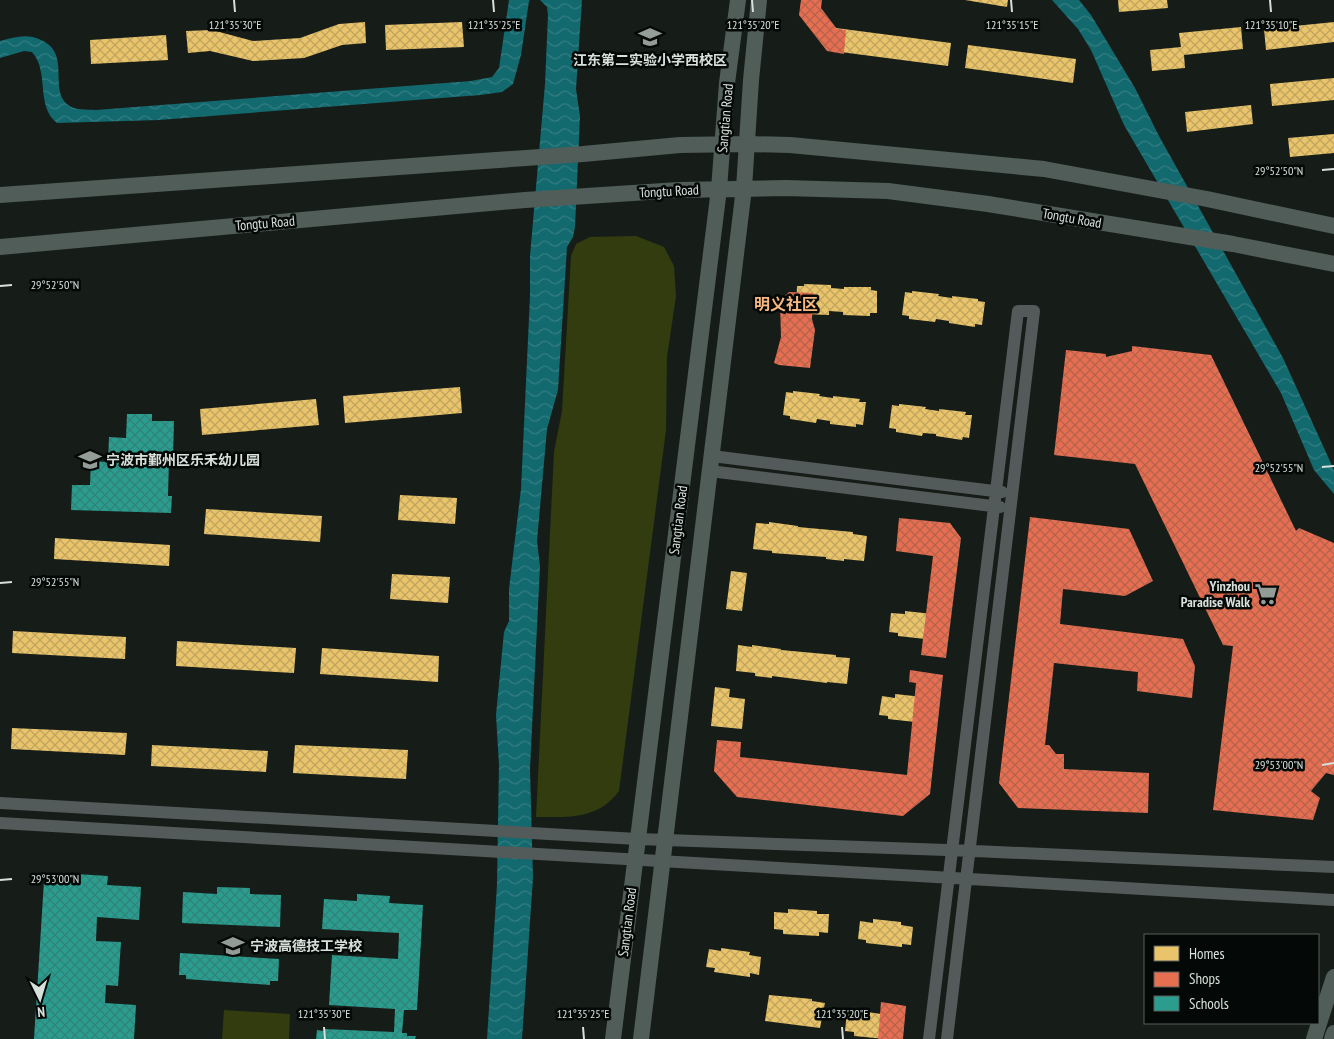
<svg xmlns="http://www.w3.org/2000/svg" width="1334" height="1039" font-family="'PT Sans Narrow','Noto Sans SC',sans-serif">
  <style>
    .green { fill: #323c0e }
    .water { fill: url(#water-waves) }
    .homes { fill: url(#homes-cross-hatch) }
    .shops { fill: url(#shops-cross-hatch) }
    .schools { fill: url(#schools-cross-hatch) }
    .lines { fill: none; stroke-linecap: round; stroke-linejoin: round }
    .minor { stroke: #525b59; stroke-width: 12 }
    .major { stroke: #505d59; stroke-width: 16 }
    .ticks { fill: none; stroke: #d7e0db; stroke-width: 2 }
    .labels { text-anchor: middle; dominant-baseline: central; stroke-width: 5; stroke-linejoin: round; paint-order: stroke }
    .poi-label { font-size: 14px; font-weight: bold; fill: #d7e0db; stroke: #040806; text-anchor: start }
    .street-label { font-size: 14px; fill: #d7e0db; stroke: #040806 }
    .quarter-label { font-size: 16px; font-weight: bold; fill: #f8b984; stroke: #040806 }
    .ticks-label { font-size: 12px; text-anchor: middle; fill: #d7e0db; stroke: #040806; stroke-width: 5; stroke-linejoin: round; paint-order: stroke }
  </style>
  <defs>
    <pattern id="water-waves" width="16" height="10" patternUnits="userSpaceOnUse" patternTransform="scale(1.25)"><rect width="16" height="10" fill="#12696e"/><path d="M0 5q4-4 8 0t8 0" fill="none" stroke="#347e82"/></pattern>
    <pattern id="homes-cross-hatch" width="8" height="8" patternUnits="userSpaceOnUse" patternTransform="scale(1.25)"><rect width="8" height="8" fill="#e9c46a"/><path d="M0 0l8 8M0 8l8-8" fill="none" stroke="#bfa460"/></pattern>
    <pattern id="shops-cross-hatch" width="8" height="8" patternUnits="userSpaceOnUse" patternTransform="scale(1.25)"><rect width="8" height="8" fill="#e76f51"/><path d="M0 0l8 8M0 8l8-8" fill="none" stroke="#b5624c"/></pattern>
    <pattern id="schools-cross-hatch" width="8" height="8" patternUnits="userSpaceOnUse" patternTransform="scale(1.25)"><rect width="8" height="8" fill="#2a9d8f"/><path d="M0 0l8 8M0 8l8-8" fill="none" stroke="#318278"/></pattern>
  </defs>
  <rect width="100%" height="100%" fill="#161d19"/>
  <path class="green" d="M636,236L664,247L674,266L676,296L667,357L666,430L619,791C598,820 568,817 536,817L554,452L562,411L571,256L576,244L590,237Z
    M224,1010L290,1014L289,1039H222Z"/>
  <path class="water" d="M509,0H530L529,1L521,55L513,84L502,92L480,95L159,120L57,123C35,106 50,72 32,52L24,51L0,58V41C15,37 27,33 41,40C71,53 49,88 67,104C74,111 87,109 96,110L471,81L492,77L499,68Z
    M540,0H582L576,89L580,116L575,227L573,237L567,247L558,390L547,429L537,541L540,566L530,769L533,878L522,1039H487L497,885L499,765L496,715L504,632L509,621V589L521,489L530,296V256L545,84L548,15L547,7Z
    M1052,0H1079L1091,15L1135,88L1159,136L1283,358L1334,470V494L1314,470L1281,393L1124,125L1091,50L1078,29Z"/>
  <path class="homes" d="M965,0H1008L1007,7Z
    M1118,0H1167L1168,8L1119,12Z
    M365,22L366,43L342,45L304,58L253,61L210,51L188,53L186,31L212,30L253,41L300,38L339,24Z
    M462,22L464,47L386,50L385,25Z
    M1334,22V42L1266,50L1264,29Z
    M1241,27L1243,49L1184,55L1185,68L1152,71L1150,50L1181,47L1179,33Z
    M836,28L951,43L948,66L833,51Z
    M166,35L168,60L91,64L90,40Z
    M968,45L1076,59L1073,83L965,68Z
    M1334,78V100L1272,106L1270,84Z
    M1251,105L1253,124L1187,132L1185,112Z
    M1334,134V153L1290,157L1288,138Z
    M804,284L831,285V288L844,289V287H871V290L877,291V313H870V316L843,315V312L829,311V315L803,314V310H796L797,286H804Z
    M912,291L939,294L938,296L952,298V296L978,299V301L985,302L982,325L975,324V327L949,323V321L936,319L935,322L909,319V316L902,315L905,292L912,293Z
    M460,387L462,413L345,423L343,396Z
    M793,391L820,394L819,396L833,398V396L860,399L859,402H866L863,425L856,424V427L830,424V421L817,419L816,423L790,419V416L783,415L786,392L793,393Z
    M316,399L319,425L202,435L200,409Z
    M899,404L926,407L925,409L939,411V409L966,412L965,415H972L969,438L963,437L962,440L936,436V434L923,433L922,436L896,432V429L889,428L892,405L899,406Z
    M400,495L457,498L455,524L398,520Z
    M206,509L322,516L320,542L204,534Z
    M769,522L798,526V527L853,532V534L867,536L864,561L844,559V561L826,559V557L772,553V551L753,549L756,523L769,524Z
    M914,526L942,529V532L955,533L953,553L943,552V554L907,550V547L898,546L901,527L914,529Z
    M55,538L170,545L169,566L54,559Z
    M731,571L747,573L742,611L726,609Z
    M392,574L450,577L448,603L390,599Z
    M905,611L933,614V617L946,619L944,638L934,637V640L898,636V633L889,632L891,613L905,614Z
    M13,631L126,637L125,659L12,653Z
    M177,641L296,648L294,673L176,666Z
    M738,645L752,647V645L781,649V650L836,655V657L850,658L847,684L827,682V683L772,676V678L755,676V673L736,671Z
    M322,648L439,656L438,682L320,674Z
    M715,687L730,689L729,697L745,699L742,729L711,726Z
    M895,694L923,697V701L936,702L934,721L924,720V723L888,719V716L879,715L882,696L895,698Z
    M12,728L127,733L125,755L11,749Z
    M152,745L268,751L266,772L151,766Z
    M295,745L408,750L406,779L293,773Z
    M733,762L775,765V767L788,769L786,793L750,792V789L730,787Z
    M830,768L859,770L858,775L883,777V773L911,776V781L923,782L922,797H913L912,802L876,798L877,794L860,793V797L823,794L824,790L815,789L817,770L830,771Z
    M788,909L817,911V914H829L828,933L819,932V936L783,934V930L774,929V912L788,913Z
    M873,919L901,922V925L913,927L911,945L902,944V947L866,943V940L858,939L860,921L873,923Z
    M721,948L750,952L749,955L761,957L759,975L750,973V977L714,972L715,968L706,967L709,949L721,951Z
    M769,995L812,999V1001L825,1003L820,1028L765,1021Z
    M860,1011L889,1015L888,1018L901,1019L899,1037L890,1036L889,1039H885L854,1036V1032L845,1031L847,1012L860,1014Z"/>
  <path class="shops" d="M801,0H822L821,8L837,29L846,30L844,54L827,51L799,15Z
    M789,292L813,293L812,319L815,330L810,368L779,365L774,363L781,337L780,302L782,299Z
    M1132,346L1211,355L1296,531L1299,528L1334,543V775L1326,773L1311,791L1320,798L1313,820L1213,810L1233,646L1223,645L1135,464L1054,455L1066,350L1106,354V357L1132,351Z
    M1030,517L1129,529L1153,581L1125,596L1063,589L1060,624L1183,639L1195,666L1192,698L1137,691L1138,672L1054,663L1045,745H1049L1056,754H1064V769L1149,773L1148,813L1018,808L999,783Z
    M899,518L950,523L961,538L946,658L921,655L933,556L896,551Z
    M910,670L943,675L930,794L903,816L737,797L714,771L717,740L741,742L740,757L907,775L916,683L909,682Z
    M881,1002L906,1006L903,1039H878Z"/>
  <path class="schools" d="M127,414H152V421H174L173,460H169L168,496H172L171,513L71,510L72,485H90L91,461L108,462L109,437L126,438Z
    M76,874L108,876L107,885L141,887L139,920L97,917L96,941L121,942L118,986L106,985L105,1003L136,1005L134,1039H34L44,881L76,883Z
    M217,887L250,888V894L281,895L280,927L182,923L183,892L217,894Z
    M357,894L390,896L389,903L423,905L417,1010H404L402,1033H407V1036H416L415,1039H316L317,1030L324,1031V1029L394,1032L395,1009L329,1005L332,955L398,959L399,933L322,929L324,899L357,901Z
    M180,953L279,959L278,981H270V985L186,979V975H179Z"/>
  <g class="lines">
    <path class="minor" d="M712,456L1002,492
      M710,471L1000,507
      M0,803L638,839L975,851L1334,867
      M0,823L1334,900
      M929,1039L1018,311H1034L947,1039"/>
    <path class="major" d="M0,195L583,154L680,145L747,144L790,145L1044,169L1207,199L1334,226
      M0,247L525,200L679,190L785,188L888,191L988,204L1233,244L1334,264
      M613,1039L719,189L727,83L738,0
      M641,1039L744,188L751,80L759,0
      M1314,1039L1334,977
      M1332,1039L1334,1033"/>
  </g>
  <path class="ticks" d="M234,0L235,12M493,0L494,12M752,0L753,12M1011,0L1012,12M1270,0L1271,12M1322,170L1334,169M0,286L12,285M1322,467L1334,466M0,583L12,582M1322,765L1334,763M0,880L12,879M324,1027L325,1039M583,1027L584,1039M842,1027L843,1039"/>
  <defs>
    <symbol id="school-bare" viewBox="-9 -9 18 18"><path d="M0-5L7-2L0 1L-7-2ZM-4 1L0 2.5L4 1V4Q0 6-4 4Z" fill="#939c97" stroke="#040806" stroke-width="2.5" paint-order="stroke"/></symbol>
    <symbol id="supermarket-bare" viewBox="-9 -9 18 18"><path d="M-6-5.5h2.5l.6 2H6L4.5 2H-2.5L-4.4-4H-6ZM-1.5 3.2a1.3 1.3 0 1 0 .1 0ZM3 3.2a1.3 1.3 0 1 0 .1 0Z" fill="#939c97" stroke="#040806" stroke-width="2.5" paint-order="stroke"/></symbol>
    <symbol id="university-bare" viewBox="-9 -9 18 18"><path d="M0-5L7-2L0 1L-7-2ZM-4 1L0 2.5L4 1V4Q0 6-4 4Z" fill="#939c97" stroke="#040806" stroke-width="2.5" paint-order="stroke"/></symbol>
  </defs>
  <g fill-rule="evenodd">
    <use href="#school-bare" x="634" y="21" width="32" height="32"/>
    <use href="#school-bare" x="74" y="444" width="32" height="32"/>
    <use href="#supermarket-bare" x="1250" y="578" width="32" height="32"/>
    <use href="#university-bare" x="217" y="930" width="32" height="32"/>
  </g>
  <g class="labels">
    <g class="poi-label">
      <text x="650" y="60" text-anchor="middle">江东第二实验小学西校区</text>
      <text x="106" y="460">宁波市鄞州区乐禾幼儿园</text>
      <text x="1250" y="586" text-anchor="end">Yinzhou<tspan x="1250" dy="16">Paradise Walk</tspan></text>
      <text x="250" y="946">宁波高德技工学校</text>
    </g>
    <g class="street-label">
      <text transform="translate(725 118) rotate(-85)">Sangtian Road</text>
      <text transform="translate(669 191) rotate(-3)">Tongtu Road</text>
      <text transform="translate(1072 218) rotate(10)">Tongtu Road</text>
      <text transform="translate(265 223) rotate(-5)">Tongtu Road</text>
      <text transform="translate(678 520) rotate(-83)">Sangtian Road</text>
      <text transform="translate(627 922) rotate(-83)">Sangtian Road</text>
    </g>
    <g class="quarter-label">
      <text x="786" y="304">明义社区</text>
    </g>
  </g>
  <g class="ticks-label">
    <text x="235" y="29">121°35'30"E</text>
    <text x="494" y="29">121°35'25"E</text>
    <text x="753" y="29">121°35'20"E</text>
    <text x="1012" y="29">121°35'15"E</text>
    <text x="1271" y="29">121°35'10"E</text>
    <text x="1279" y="175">29°52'50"N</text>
    <text x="55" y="289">29°52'50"N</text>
    <text x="1279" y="472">29°52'55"N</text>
    <text x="55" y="586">29°52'55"N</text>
    <text x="1279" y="769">29°53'00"N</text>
    <text x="55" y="883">29°53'00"N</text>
    <text x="324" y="1018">121°35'30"E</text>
    <text x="583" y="1018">121°35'25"E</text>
    <text x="842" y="1018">121°35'20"E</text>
  </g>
  <rect x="1144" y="934" width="175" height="90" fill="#040806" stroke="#585e5b"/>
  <rect x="1154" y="946" width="25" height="15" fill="#e9c46a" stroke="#585e5b"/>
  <text x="1189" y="959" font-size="15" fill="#d7e0db">Homes</text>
  <rect x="1154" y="972" width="25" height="15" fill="#e76f51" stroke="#585e5b"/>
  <text x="1189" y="984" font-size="15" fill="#d7e0db">Shops</text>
  <rect x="1154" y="996" width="25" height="15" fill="#2a9d8f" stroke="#585e5b"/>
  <text x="1189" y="1009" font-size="15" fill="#d7e0db">Schools</text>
  <g transform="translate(40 999) rotate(175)" stroke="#040806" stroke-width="4" paint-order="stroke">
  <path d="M0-4L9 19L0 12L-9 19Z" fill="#d7e0db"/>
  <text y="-8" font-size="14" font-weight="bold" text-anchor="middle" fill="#d7e0db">N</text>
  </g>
</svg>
